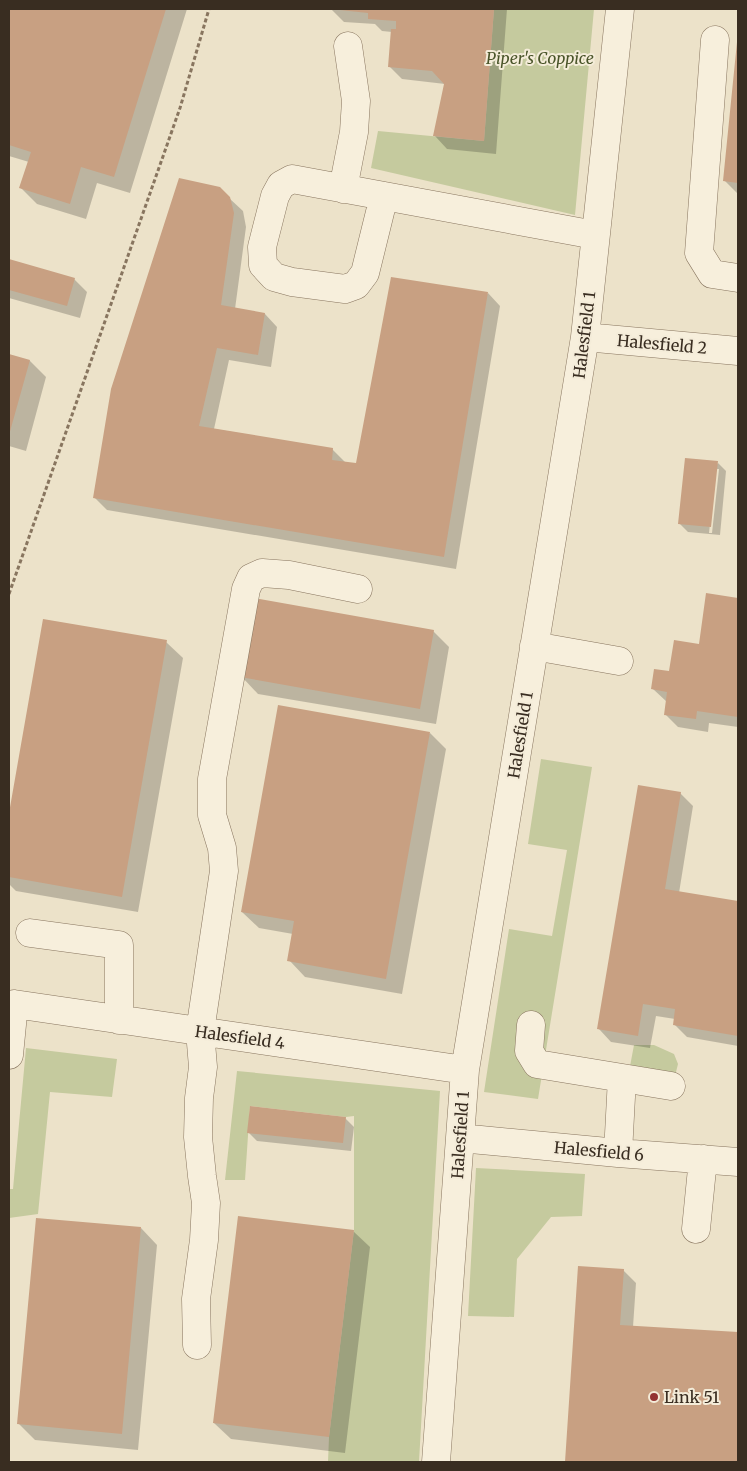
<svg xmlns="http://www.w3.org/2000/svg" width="747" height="1471" font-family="Merriweather,serif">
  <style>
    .green { fill: #c5ca9e }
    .shadow { fill: #0003; fill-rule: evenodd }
    .building { fill: #c8a082 }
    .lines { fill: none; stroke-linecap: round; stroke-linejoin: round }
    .minor-casing { stroke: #88755f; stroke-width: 29 }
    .path { stroke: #88755f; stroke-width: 3; stroke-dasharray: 4 2.5; stroke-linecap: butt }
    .minor { stroke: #f7efdc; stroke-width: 28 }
    .poi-dot { fill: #933332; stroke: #f4ecd9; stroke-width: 2 }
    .labels { text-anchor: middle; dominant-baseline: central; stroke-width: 4; stroke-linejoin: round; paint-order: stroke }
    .park-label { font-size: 16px; font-style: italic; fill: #495429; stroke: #f4ecd9 }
    .street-label { font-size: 16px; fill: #392d21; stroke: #f4ecd9 }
    .poi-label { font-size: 16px; fill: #392d21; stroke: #f4ecd9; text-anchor: start }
  </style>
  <rect width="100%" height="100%" fill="#ece2c9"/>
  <path class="green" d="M494,9H594L575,215L371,168L378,131L484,141Z
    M541,759L592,767L538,1099L484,1092L509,929L552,936L567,850L528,844Z
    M634,1045H654L674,1054L678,1064L674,1080L628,1077Z
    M26,1048L117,1059L112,1097L50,1092L38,1214L9,1218V1189H13Z
    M237,1071L440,1091L419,1462H328L329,1437L354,1230V1116L346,1117L250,1106L245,1180H225Z
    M476,1168L585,1174L582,1216L551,1217L517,1259L514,1317L468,1316Z"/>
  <path class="shadow" d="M9,9H187L130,193L97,183L86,219L37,204L21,188L29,162L9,156Z
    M331,9H507L496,154L447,149L435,136L445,84L402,79L389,66L392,32L382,31L375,24L344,22Z
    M738,41V194L725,181Z
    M229,198L243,211L246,227L235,309L265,314L277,327L271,367L229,360L214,429L332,449L345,462L357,465L488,293L500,306L456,569L107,510L94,497Z
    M9,260L74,279L87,292L80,318L9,298Z
    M9,355L30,361L46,377L26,451L9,446Z
    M718,463L726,471L720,535L688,532L679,523ZM716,469H719L712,533H709Z
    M707,595L738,599V727L709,723L708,732L678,727L665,714L667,702L653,689L700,645Z
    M44,620L166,642L183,658L138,912L16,891L9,884V820Z
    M433,631L449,647L436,724L258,694L242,677Z
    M430,733L446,749L402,994L305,977L289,960L293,934L259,928L242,912Z
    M680,793L693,806L679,893L738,903V1046L687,1037L674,1024L675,1019L656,1016L650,1048L611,1042L599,1029Z
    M345,1118L354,1127L351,1151L257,1141L248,1132Z
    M141,1228L157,1245L138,1450L35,1440L19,1424Z
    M353,1231L370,1247L345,1453L231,1439L214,1423Z
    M579,1267L623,1270L636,1283L633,1327L738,1333V1462H567Z"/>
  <path class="building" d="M9,9H166L114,177L81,167L70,204L19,188L31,152L9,145Z
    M340,9H494L484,141L433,136L444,84L432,71L388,67L391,29H396V21L368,19V13L340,10Z
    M737,42H738V183L723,181Z
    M179,178L220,187L230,197L234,213L221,305L265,313L258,355L217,348L199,426L333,448L332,460L356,463L391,277L488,292L444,557L93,498L111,389Z
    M9,259L75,278L67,306L9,290Z
    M9,354L30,360L9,435Z
    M685,458L718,461L711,527L678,524Z
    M706,593L738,598V717L697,711L696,719L664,715L667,692L651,689L654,669L669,671L674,640L699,644Z
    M254,598L434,630L420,709L240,677Z
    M43,619L167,640L122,897L9,877V813Z
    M278,705L430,732L386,979L287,961L294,921L241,912Z
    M638,785L681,792L665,889L738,901V1036L673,1025L675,1009L643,1004L638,1036L597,1029Z
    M250,1106L346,1117L343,1143L247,1133Z
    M238,1216L354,1230L329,1437L213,1423Z
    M36,1218L141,1227L122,1434L17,1424Z
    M578,1266L624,1269L620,1325L738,1332V1462H565Z"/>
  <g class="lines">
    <defs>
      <path id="minor" d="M715,40L699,253L712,274L738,278
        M343,189L354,132L356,101L348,46
        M384,196L365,273L356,285L345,289L292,282L274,277L263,265L262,247L275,196L281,185L292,179L595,235
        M585,337L738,351
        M534,646L619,661
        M30,933L119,945V1020
        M531,1025L529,1051L537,1064L671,1086
        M9,1055L14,1004L465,1070
        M460,1138L618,1153L738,1162
        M618,1153L622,1078
        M696,1229L703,1159
        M197,1345L196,1299L204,1240L206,1203L202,1176L198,1137L199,1098L203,1067L200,1031L224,871L222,848L212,815V779L246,589L251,578L262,573L289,575L358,589
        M436,1462L465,1070L585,337L620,9"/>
    </defs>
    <use href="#minor" class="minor-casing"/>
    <path class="path" d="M9,594L180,108L209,9"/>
    <use href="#minor" class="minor"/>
  </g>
  <circle class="poi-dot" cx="654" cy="1397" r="5"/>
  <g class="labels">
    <g class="park-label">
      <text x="540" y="58">Piper's Coppice</text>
    </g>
    <g class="street-label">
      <text transform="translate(584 335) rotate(-83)">Halesfield 1</text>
      <text transform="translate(662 344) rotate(5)">Halesfield 2</text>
      <text transform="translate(520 735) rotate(-81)">Halesfield 1</text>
      <text transform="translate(240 1037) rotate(8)">Halesfield 4</text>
      <text transform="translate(460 1135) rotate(-86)">Halesfield 1</text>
      <text transform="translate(599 1151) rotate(5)">Halesfield 6</text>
    </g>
    <g class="poi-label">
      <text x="664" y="1397">Link 51</text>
    </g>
  </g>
  <rect width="747" height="1471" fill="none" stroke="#392d21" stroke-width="20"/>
</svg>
